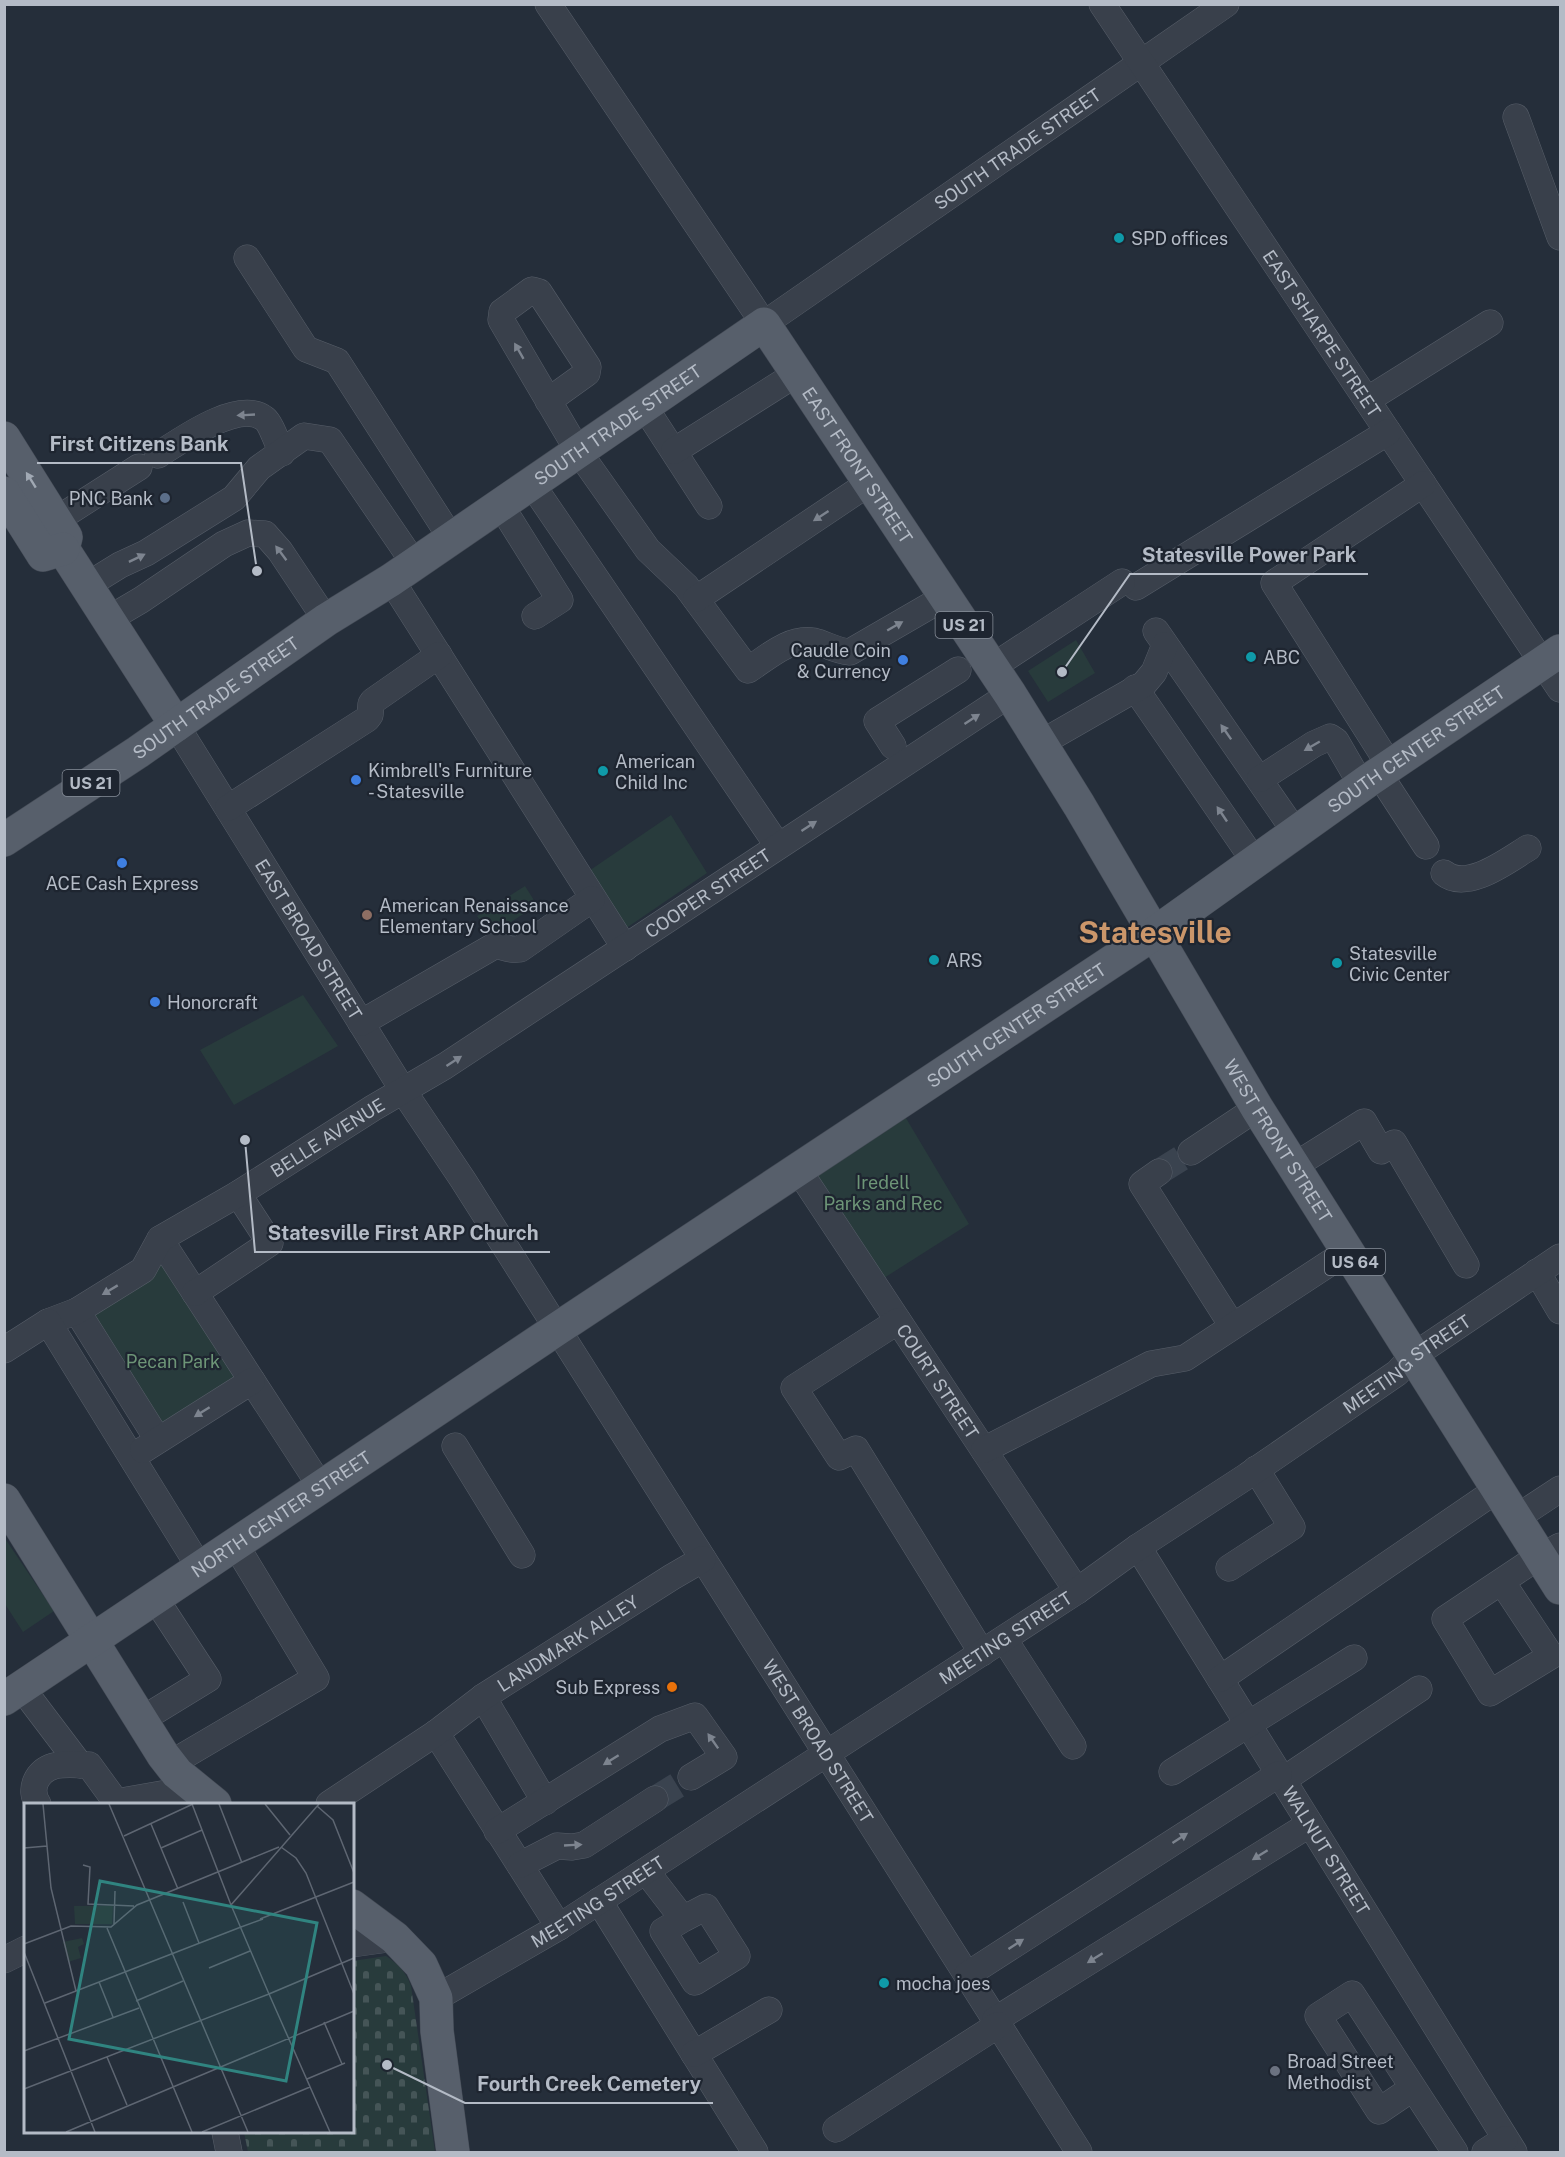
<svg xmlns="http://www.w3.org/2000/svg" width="1565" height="2157" font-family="'Public Sans',sans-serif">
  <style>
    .cemetery { fill: url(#cemetery-stones) }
    .park { fill: #283b3c }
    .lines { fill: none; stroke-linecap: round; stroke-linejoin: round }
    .minor-tunnel { stroke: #3a434f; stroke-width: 26; stroke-dasharray: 26 13; stroke-linecap: butt }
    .minor-casing { stroke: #575e69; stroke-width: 27 }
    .major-casing { stroke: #424954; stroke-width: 34 }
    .minor { stroke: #39404b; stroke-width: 26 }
    .major { stroke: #575f6b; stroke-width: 33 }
    .oneway { fill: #7d848f }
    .oneway2 { fill: #a1a9b4 }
    .culture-dot { fill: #0f9aa8; stroke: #1e2530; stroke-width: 2 }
    .service-dot { fill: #5c6f8a; stroke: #1e2530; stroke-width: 2 }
    .shop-dot { fill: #3f7fe0; stroke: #1e2530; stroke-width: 2 }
    .education-dot { fill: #8d6e63; stroke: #1e2530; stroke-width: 2 }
    .food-dot { fill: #e8710a; stroke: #1e2530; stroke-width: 2 }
    .worship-dot { fill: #6b7280; stroke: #1e2530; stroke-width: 2 }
    .labels { text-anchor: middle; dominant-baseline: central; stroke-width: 4.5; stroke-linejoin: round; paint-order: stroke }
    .shield { fill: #1e2530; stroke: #878e99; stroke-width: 1.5 }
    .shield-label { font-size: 16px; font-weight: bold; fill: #b4bbc6 }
    .street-label { font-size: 18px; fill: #b4bbc6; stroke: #1e2530 }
    .poi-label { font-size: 18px; fill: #b4bbc6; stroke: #1e2530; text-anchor: start }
    .park-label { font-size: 18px; fill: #6d9577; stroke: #1e2530 }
    .town-label { font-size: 30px; font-weight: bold; fill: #cb966a; stroke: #1e2530 }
    .inset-road { fill: none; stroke: #5e6672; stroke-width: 1.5 }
    .view { fill: #308480; fill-opacity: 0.15; stroke: #308480; stroke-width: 3 }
    .inset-edge { fill: none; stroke: #b4bbc6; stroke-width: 3 }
    .leader { fill: none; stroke: #b4bbc6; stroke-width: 2 }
    .callout-dot { fill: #b4bbc6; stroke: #1e2530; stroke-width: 2 }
    .callout-label { font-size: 20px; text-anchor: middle; font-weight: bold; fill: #b4bbc6; stroke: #1e2530; stroke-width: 4.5; stroke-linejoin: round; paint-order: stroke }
  </style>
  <defs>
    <pattern id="cemetery-stones" width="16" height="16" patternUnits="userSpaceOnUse" patternTransform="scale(1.5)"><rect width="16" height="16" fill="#283b3c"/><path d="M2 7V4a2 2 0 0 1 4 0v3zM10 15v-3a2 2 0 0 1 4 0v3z" fill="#455557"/></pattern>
  </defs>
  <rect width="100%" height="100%" fill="#252e3a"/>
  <path class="cemetery" d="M386,1956C398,1964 406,1972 411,1986L435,2152H248L244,2132H352L353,1961Z"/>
  <path class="park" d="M1076,640L1095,673L1048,702L1028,671Z
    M671,815L707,873L616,935L580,877Z
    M525,886L537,905L491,935L477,916Z
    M303,995L338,1046L234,1105L200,1050Z
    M897,1103L969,1224L873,1285L799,1171Z
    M160,1239L252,1381L158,1440L77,1311Z
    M4,1537L54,1611L23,1632L5,1604Z"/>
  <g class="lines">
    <path class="minor-tunnel" d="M1159,1172L1191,1152
      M655,1799L691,1777"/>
    <defs>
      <g id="minor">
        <path id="s1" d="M548,4L764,324L1226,4"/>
        <path id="s2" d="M1102,4L1560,689"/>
        <path d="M1516,117L1560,237"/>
        <path d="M247,258L306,349L337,361L451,538"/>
        <path d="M1367,400L1490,323"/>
        <path d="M548,401L587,373L588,367L539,292L532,290L502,312L501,320L578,451L648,550L686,586L748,670C767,658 789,637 813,641C826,644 836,651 850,652L945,597"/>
        <path d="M644,406L709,506"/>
        <path d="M674,451L796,374"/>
        <path d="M158,455C180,441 239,398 265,419C271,424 278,445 282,453"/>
        <path d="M531,483L778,846"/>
        <path d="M500,504L560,600L535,616"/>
        <path d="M56,520L139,467"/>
        <path d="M391,580L625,948"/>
        <path d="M86,586L120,565L146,553L234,498L259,468L304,436L330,440L414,563"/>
        <path d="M1136,587L1388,432"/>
        <path d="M696,599L869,483"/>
        <path d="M107,620L141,600L224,544L248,533L265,534L280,551L326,620"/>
        <path d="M1156,631L1296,833"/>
        <path d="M992,667L1122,582"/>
        <path d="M1135,688L1255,862"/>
        <path id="s3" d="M176,725L404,1092L463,1180L1079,2152"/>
        <path d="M1041,743L1144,684L1154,672L1165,645"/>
        <path d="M893,746L877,721L958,670"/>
        <path d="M1390,766L1274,583L1423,484"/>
        <path d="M1379,774L1426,846"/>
        <path d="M1260,779L1314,744L1330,737L1336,741L1362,786"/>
        <path d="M228,808L367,719L370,715L371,704L373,701L439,655"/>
        <path d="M1444,873C1467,892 1508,860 1528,848"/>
        <path d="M361,1023L494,946C504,945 507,951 520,949L592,899"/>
        <path d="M1191,1152L1257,1108"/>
        <path d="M1294,1166L1364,1122L1381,1151L1394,1143L1466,1265"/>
        <path id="s4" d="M799,1171L1077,1591"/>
        <path d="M1159,1172L1142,1184L1226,1316"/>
        <path d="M160,1239L321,1487"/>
        <path d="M1537,1272L1560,1311"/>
        <path d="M195,1293L270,1243L238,1194"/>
        <path d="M77,1311L158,1440"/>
        <path d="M898,1321L794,1388L839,1457L856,1449L982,1653"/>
        <path id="s5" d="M48,1322L77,1311L143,1270L160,1239L238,1194L373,1108L445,1066L1010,694"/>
        <path d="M4,1350L48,1322L200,1568"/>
        <path d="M455,1446L522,1555"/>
        <path d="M143,1450L252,1381"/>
        <path d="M984,1450L1151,1364L1185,1358L1348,1251"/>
        <path d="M1516,1518L1560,1489"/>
        <path id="s6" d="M1138,1547L1514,2152"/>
        <path d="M1229,1568L1292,1527L1256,1469"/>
        <path d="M1502,1582L1551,1656L1490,1693L1445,1619L1526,1565L1560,1546"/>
        <path d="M1004,1639L1073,1746"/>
        <path d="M1220,1679L1498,1489"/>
        <path d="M21,1687L80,1765"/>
        <path d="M483,1697L545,1802"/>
        <path d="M141,1720L208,1679L155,1598"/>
        <path d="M436,1733L559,1927"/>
        <path d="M170,1764L316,1678L235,1544"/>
        <path d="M1172,1772L1354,1658"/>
        <path d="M1283,1780L1419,1689"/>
        <path d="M38,1804C28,1789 37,1771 54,1766C65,1763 79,1765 89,1765L116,1802L179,1791"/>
        <path id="s7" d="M329,1804L436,1733L483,1697L672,1577L703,1559"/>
        <path d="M497,1831L660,1729L695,1716L724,1757L691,1777"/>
        <path d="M520,1865L557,1846L572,1847L584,1845L655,1799"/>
        <path d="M646,1871L683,1919L663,1931L695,1982L737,1956L706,1907L683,1919"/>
        <path d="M599,1901L755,2152"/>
        <path d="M352,1944L395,1938"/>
        <path d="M4,1960L26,1949"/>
        <path d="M967,1975L1279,1774"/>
        <path id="s8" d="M436,1998L559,1927L1077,1591L1138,1547L1247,1476L1397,1373L1413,1356L1560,1257"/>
        <path d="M995,2020L1310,1824"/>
        <path d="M694,2054L769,2010"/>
        <path d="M1413,2088L1379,2111L1318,2016L1352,1994L1455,2152"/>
        <path d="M836,2129L998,2025"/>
        <path d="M225,2132L229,2152"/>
        <path d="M1485,2152L1505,2139"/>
      </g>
      <g id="major">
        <path d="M4,438L66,537L63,549L176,725"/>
        <path d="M4,493L43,555L63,549"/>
        <path id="s9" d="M4,840L138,752L326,620L391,580L764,324L1010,694L1079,805L1257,1108L1560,1588"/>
        <path d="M4,1500L163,1755L177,1773L215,1804"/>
        <path id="s10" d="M4,1699L557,1329L1155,933L1369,780L1560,651"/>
        <path d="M352,1906L395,1938L421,1965L436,1998L437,2031L453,2152"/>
      </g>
    </defs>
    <use href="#minor" class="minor-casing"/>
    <use href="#major" class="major-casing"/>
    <use href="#minor" class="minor"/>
    <use href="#major" class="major"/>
  </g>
  <defs><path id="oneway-solid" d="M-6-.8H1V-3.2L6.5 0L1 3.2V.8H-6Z" transform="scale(1.5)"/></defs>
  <g class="oneway">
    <use href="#oneway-solid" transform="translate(519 351) rotate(-120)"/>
    <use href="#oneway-solid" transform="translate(246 415) rotate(177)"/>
    <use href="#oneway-solid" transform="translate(821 516) rotate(147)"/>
    <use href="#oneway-solid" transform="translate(281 553) rotate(-127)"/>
    <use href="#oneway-solid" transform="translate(137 558) rotate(-26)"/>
    <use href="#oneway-solid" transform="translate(895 626) rotate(-30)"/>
    <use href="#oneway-solid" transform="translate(972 719) rotate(-33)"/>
    <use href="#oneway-solid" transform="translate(1226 732) rotate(-125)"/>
    <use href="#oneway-solid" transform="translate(1312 746) rotate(150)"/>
    <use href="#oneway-solid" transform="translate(1222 814) rotate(-124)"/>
    <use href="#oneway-solid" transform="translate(809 826) rotate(-33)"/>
    <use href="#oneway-solid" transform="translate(454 1061) rotate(-33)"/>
    <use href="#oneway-solid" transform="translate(110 1290) rotate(149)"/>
    <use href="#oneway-solid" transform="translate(202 1412) rotate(148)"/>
    <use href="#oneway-solid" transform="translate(713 1741) rotate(-125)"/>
    <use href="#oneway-solid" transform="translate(611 1760) rotate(148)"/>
    <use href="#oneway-solid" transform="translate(1180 1838) rotate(-33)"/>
    <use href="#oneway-solid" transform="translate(573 1845) rotate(-3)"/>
    <use href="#oneway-solid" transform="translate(1260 1855) rotate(148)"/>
    <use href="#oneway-solid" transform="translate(1016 1944) rotate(-33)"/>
    <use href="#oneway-solid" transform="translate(1095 1958) rotate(148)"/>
  </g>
  <use class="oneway2" href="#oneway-solid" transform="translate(31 480) rotate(-122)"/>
  <g class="culture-dot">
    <circle cx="1119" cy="238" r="6"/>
    <circle cx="1251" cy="657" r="6"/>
    <circle cx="603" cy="771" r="6"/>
    <circle cx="934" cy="960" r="6"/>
    <circle cx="1337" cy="963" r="6"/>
    <circle cx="884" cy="1983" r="6"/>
  </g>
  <circle class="service-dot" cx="165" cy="498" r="6"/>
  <g class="shop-dot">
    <circle cx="903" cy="660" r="6"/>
    <circle cx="356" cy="780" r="6"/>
    <circle cx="122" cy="863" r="6"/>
    <circle cx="155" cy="1002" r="6"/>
  </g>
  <circle class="education-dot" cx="367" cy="915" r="6"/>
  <circle class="food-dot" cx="672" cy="1687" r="6"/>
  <circle class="worship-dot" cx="1275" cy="2071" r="6"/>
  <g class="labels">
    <g class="shield">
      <rect x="935.5" y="612" width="57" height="26" rx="4.5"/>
      <rect x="62.5" y="770" width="57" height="26" rx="4.5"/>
      <rect x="1325" y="1249" width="60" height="26" rx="4.5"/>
    </g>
    <g class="shield-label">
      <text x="964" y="625">US 21</text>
      <text x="91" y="783">US 21</text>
      <text x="1355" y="1262">US 64</text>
    </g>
    <g class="street-label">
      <text stroke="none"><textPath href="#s1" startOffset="694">SOUTH TRADE STREET</textPath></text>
      <text stroke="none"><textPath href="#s2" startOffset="396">EAST SHARPE STREET</textPath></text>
      <text stroke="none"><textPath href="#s9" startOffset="741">SOUTH TRADE STREET</textPath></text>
      <text stroke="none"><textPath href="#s9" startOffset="1088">EAST FRONT STREET</textPath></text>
      <text stroke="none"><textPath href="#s9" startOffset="255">SOUTH TRADE STREET</textPath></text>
      <text stroke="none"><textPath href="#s10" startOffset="1702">SOUTH CENTER STREET</textPath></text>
      <text stroke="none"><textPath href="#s5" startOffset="792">COOPER STREET</textPath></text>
      <text stroke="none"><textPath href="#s3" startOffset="252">EAST BROAD STREET</textPath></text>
      <text stroke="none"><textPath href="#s10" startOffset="1216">SOUTH CENTER STREET</textPath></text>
      <text stroke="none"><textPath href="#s5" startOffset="340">BELLE AVENUE</textPath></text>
      <text stroke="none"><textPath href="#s9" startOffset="1884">WEST FRONT STREET</textPath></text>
      <text stroke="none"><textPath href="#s8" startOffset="1160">MEETING STREET</textPath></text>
      <text stroke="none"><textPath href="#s4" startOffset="252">COURT STREET</textPath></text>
      <text stroke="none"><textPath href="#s10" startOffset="333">NORTH CENTER STREET</textPath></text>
      <text stroke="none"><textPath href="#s8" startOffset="674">MEETING STREET</textPath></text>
      <text stroke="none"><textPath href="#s7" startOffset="288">LANDMARK ALLEY</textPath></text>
      <text stroke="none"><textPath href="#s3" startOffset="1202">WEST BROAD STREET</textPath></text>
      <text stroke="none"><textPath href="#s6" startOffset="357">WALNUT STREET</textPath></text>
      <text stroke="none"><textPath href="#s8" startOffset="188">MEETING STREET</textPath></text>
    </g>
    <g class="poi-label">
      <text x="1131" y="238">SPD offices</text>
      <text x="153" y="498" text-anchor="end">PNC Bank</text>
      <text x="891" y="650" text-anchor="end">Caudle Coin<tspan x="891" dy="21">&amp; Currency</tspan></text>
      <text x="1263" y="657">ABC</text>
      <text x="615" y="761">American<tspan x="615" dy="21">Child Inc</tspan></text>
      <text x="368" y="770">Kimbrell's Furniture<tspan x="368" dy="21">- Statesville</tspan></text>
      <text x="122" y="883" text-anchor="middle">ACE Cash Express</text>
      <text x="379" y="905">American Renaissance<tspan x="379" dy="21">Elementary School</tspan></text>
      <text x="1349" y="953">Statesville<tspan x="1349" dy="21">Civic Center</tspan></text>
      <text x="946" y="960">ARS</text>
      <text x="167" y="1002">Honorcraft</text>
      <text x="660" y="1687" text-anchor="end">Sub Express</text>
      <text x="896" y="1983">mocha joes</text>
      <text x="1287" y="2061">Broad Street<tspan x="1287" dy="21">Methodist</tspan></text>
    </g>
    <g class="park-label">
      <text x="883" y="1182">Iredell<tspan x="883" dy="21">Parks and Rec</tspan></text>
      <text x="173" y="1361">Pecan Park</text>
    </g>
    <g class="town-label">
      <text x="1155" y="932">Statesville</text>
    </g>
  </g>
  <g transform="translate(24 1803)">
    <rect width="330" height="330" fill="#252e3a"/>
    <path d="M50,103H89L88,121H51Z" fill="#283b3c"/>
    <path d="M58,135L60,141L54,144L57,155L44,159L39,139Z" fill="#283b3c"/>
    <path class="inset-road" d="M19,1L27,85L52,188M85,1L224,329M168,1L207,102M195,1L218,60M241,1L266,32M293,3L309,17L330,70M127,21L154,86M100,33L169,1M257,44L272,55L282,70L330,191M0,45L23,43M137,45L178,27M59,62L66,64L64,101L110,103M159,99L175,140M236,116L330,79M90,121L91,88M217,124L239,116M83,125L168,329M0,141L47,123L87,124L113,102L255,44M0,149L71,329M185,165L226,148M75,179L89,214M112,198L159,178M21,200L217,124M300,219L318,261M0,248L115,205M83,254L103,302M283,276L321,260M0,286L245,191L207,102L295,1M42,329L330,208M178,329L286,284M306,329L245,191L330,155"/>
    <path class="view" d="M76,78L293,120L262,278L45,236Z"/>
    <rect width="330" height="330" class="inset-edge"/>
  </g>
  <path class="leader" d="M257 571L241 463H37M1062 672L1130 574H1368M245 1140L255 1252H550M387 2065L465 2103H713"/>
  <g class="callout-dot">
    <circle cx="257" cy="571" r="6"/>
    <circle cx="1062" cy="672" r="6"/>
    <circle cx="245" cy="1140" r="6"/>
    <circle cx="387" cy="2065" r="6"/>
  </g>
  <g class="callout-label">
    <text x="139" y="451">First Citizens Bank</text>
    <text x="1249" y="562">Statesville Power Park</text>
    <text x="403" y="1240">Statesville First ARP Church</text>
    <text x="589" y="2091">Fourth Creek Cemetery</text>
  </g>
  <rect width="1565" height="2157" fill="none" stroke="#b4bbc6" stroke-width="12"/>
</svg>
